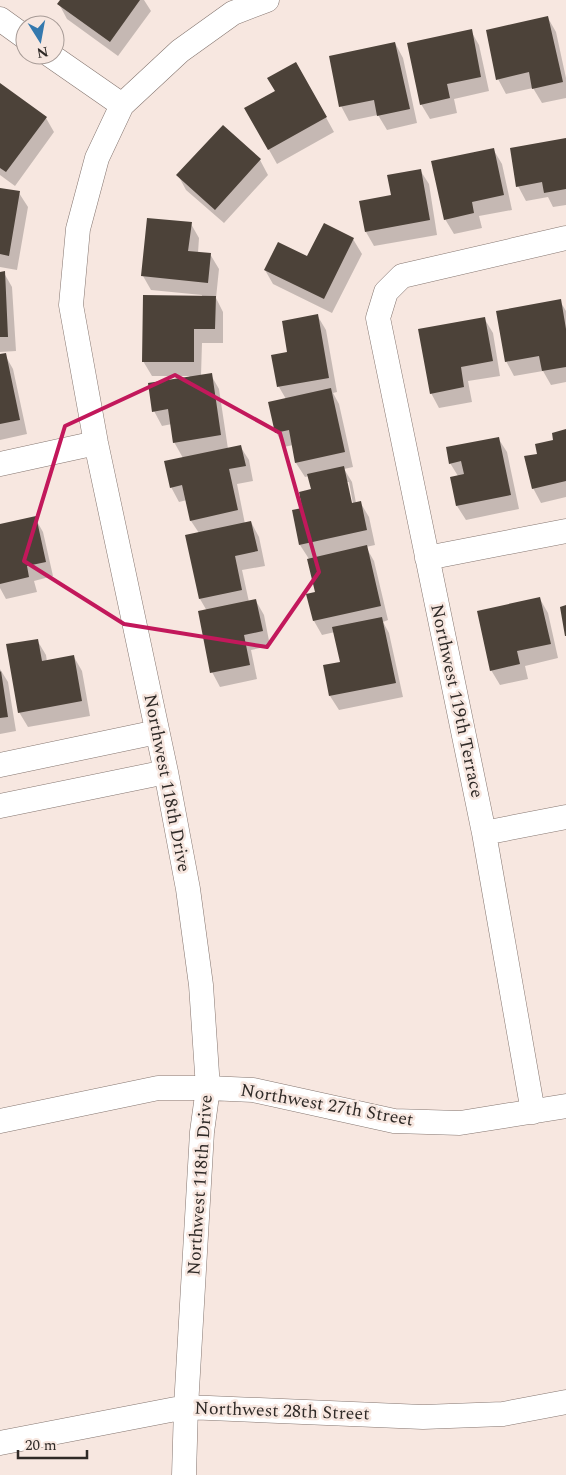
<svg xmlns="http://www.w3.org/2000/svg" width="566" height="1475" font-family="Spectral,serif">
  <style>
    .shadow { fill: #0003; fill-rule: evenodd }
    .building { fill: #4c4239 }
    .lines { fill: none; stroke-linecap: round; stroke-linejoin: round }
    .minor-casing { stroke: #857670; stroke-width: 25 }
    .minor { stroke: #fff; stroke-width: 24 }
    .marked { fill: none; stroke: #c2185b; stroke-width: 4; stroke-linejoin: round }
    .labels { text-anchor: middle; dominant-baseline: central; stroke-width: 5; stroke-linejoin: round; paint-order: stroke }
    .street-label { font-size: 18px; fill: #2f2a27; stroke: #f7e7e0 }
  </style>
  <rect width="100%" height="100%" fill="#f7e7e0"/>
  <path class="shadow" d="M62,0H144L151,11L118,56L67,19L59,4Z
    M548,18L556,32L566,78V98L542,103L533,88L506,94L498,79Z
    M471,31L479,45L489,91L454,99L457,113L430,119L421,104Z
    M395,43L403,58L417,123L387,130L378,115L349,121L341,106Z
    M296,63L334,132L277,164L246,109L277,92Z
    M0,84L46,118L54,132L15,186L0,175Z
    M223,126L260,160L268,175L224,223L186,190L178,175Z
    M566,139V205L553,207L548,197L526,201L518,186Z
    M493,149L502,164L512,210L479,216L482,228L454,234L445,219Z
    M420,170L429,184L437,235L374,246L366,232L392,196Z
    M0,189L19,193L28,207L17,270L0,267Z
    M191,224L199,238L198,253L210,254L219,269L216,298L223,312V343H202L201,376L211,375L219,389L228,449L240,446L249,460L253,481L237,484L245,524L251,522L259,537L265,566L242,570L249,602L256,601L264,615L270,646L251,650L257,679L220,687L212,672L207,611L200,599L199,533L191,521L187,500L179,502L171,487L183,458L174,442L172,424L162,426L154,411L190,376H152L143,361L202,297V295L151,290L143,276Z
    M353,239L362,254L332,313L273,284L265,270L308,258Z
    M0,273H4L12,287L16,351L0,352Z
    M560,301L566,311V382L551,385L543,371L514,376L506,361Z
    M317,315L326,330L337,392L333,393L339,404L353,467L344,469L352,482L356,503L360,502L369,517L375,545L366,547L374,561L388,620L383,622L389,633L403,697L339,710L330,696L324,666L341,663L335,632L322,635L314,621L308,595L316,593L309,559L300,545L304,509L312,490L309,476L305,477L296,463L293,445L284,447L276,432L286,399L279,387L273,356L289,353ZM346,482H349L354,509H352Z
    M484,318L493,333L500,376L468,381L472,402L439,408L431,393Z
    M5,355L13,369L27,434L0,440V356Z
    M566,431V497L541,503L533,488L538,454Z
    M498,438L507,452L519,509L466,520L457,506L458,476L450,463Z
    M35,518L43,532L53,576L34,581L37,592L6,599L0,588V525Z
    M540,599L548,613L558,658L525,666L528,679L500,685L491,670Z
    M37,640L46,655L47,662L74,657L82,671L90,716L28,727L19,712Z
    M0,669L8,682L16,731L0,734Z"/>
  <path class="building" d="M60,0H140L110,42L57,4Z
    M548,16L563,82L532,89L529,72L496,80L486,30Z
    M472,29L481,77L447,84L450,98L420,105L407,43Z
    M395,42L410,109L377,116L374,100L339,107L329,56Z
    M296,62L327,117L268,150L244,108L275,91L267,78Z
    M0,83L47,117L6,172L0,168Z
    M223,125L261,159L215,210L176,175Z
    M566,138V189L544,193L542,182L516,187L510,148Z
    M494,148L504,195L472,202L474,213L444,220L431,161Z
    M421,169L430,220L365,232L359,201L391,195L387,175Z
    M0,188L20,191L9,256L0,254Z
    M147,218L192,222L188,251L211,253L208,283L141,276Z
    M324,223L354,238L324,299L264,270L278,242L307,256Z
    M5,271L8,337H0V272Z
    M143,295L216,296L215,329H194V362H142Z
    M561,299L566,329V367L542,371L539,356L505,362L496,311Z
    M318,314L329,378L277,387L271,355L287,352L282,321Z
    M485,317L493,361L461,367L464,387L430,394L418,329Z
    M6,353L20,420L0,424V354Z
    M212,373L221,435L173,443L168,409L152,412L148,383Z
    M331,388L345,452L295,463L289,430L275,433L268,402Z
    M566,429V481L532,489L524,456L537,454L535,444L553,440L552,433Z
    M499,437L511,495L456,506L450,477L464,474L461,461L449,464L446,447Z
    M241,445L246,466L229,469L238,510L190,521L182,485L170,488L164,461Z
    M344,466L352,503L361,501L367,530L299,545L292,510L302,508L299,492L311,489L307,474Z
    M36,516L46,562L27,566L29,577L0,584V524Z
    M251,521L258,551L235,556L242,590L199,599L185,535Z
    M367,545L381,606L313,621L306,594L315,592L307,559Z
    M540,597L551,644L517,651L520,664L490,671L477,611Z
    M256,599L263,631L244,635L250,665L210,673L198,611Z
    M566,605V636H565L560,607Z
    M382,617L396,683L329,696L323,665L340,662L332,627Z
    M38,639L42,661L74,655L82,701L18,713L6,644Z
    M1,671L8,717L0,718V672Z"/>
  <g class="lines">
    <defs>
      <path id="minor" d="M0,19L25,37
        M50,55L122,105
        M0,464L96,443
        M427,558L566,531
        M0,765L157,732
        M0,806L166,772
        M484,833L566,817
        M533,1112L484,833L378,318L386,292L402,276L566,238
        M0,1121L158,1088H208L253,1090L394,1121L460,1123L566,1106
        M0,1443L186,1407L423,1417L503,1414L566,1402
        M184,1475L186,1407L202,1132L208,1088L201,985L188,889L166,772L96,443L71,305L78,229L97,158L122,105L180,51L233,13L267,0"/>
    </defs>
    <use href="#minor" class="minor-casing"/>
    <use href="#minor" class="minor"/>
  </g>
  <path class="marked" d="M175,375L280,433L319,572L267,647L124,624L24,561L65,426Z"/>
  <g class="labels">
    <g class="street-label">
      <text transform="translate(457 701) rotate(78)">Northwest 119th Terrace</text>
      <text transform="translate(167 783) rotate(79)">Northwest 118th Drive</text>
      <text transform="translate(327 1105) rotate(10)">Northwest 27th Street</text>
      <text transform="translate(200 1185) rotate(-86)">Northwest 118th Drive</text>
      <text transform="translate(282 1411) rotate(2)">Northwest 28th Street</text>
    </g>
  </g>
  <g transform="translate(40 40) rotate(169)"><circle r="24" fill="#f7e7e0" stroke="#a79b96"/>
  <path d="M0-4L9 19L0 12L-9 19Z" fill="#3479ae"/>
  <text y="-8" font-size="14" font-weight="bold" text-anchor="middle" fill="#2f2a27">N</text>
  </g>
  <path d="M18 1450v8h69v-8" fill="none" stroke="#2f2a27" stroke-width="2.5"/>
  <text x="25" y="1450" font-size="15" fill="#2f2a27" stroke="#f7e7e0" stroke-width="4" paint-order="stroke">20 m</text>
</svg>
